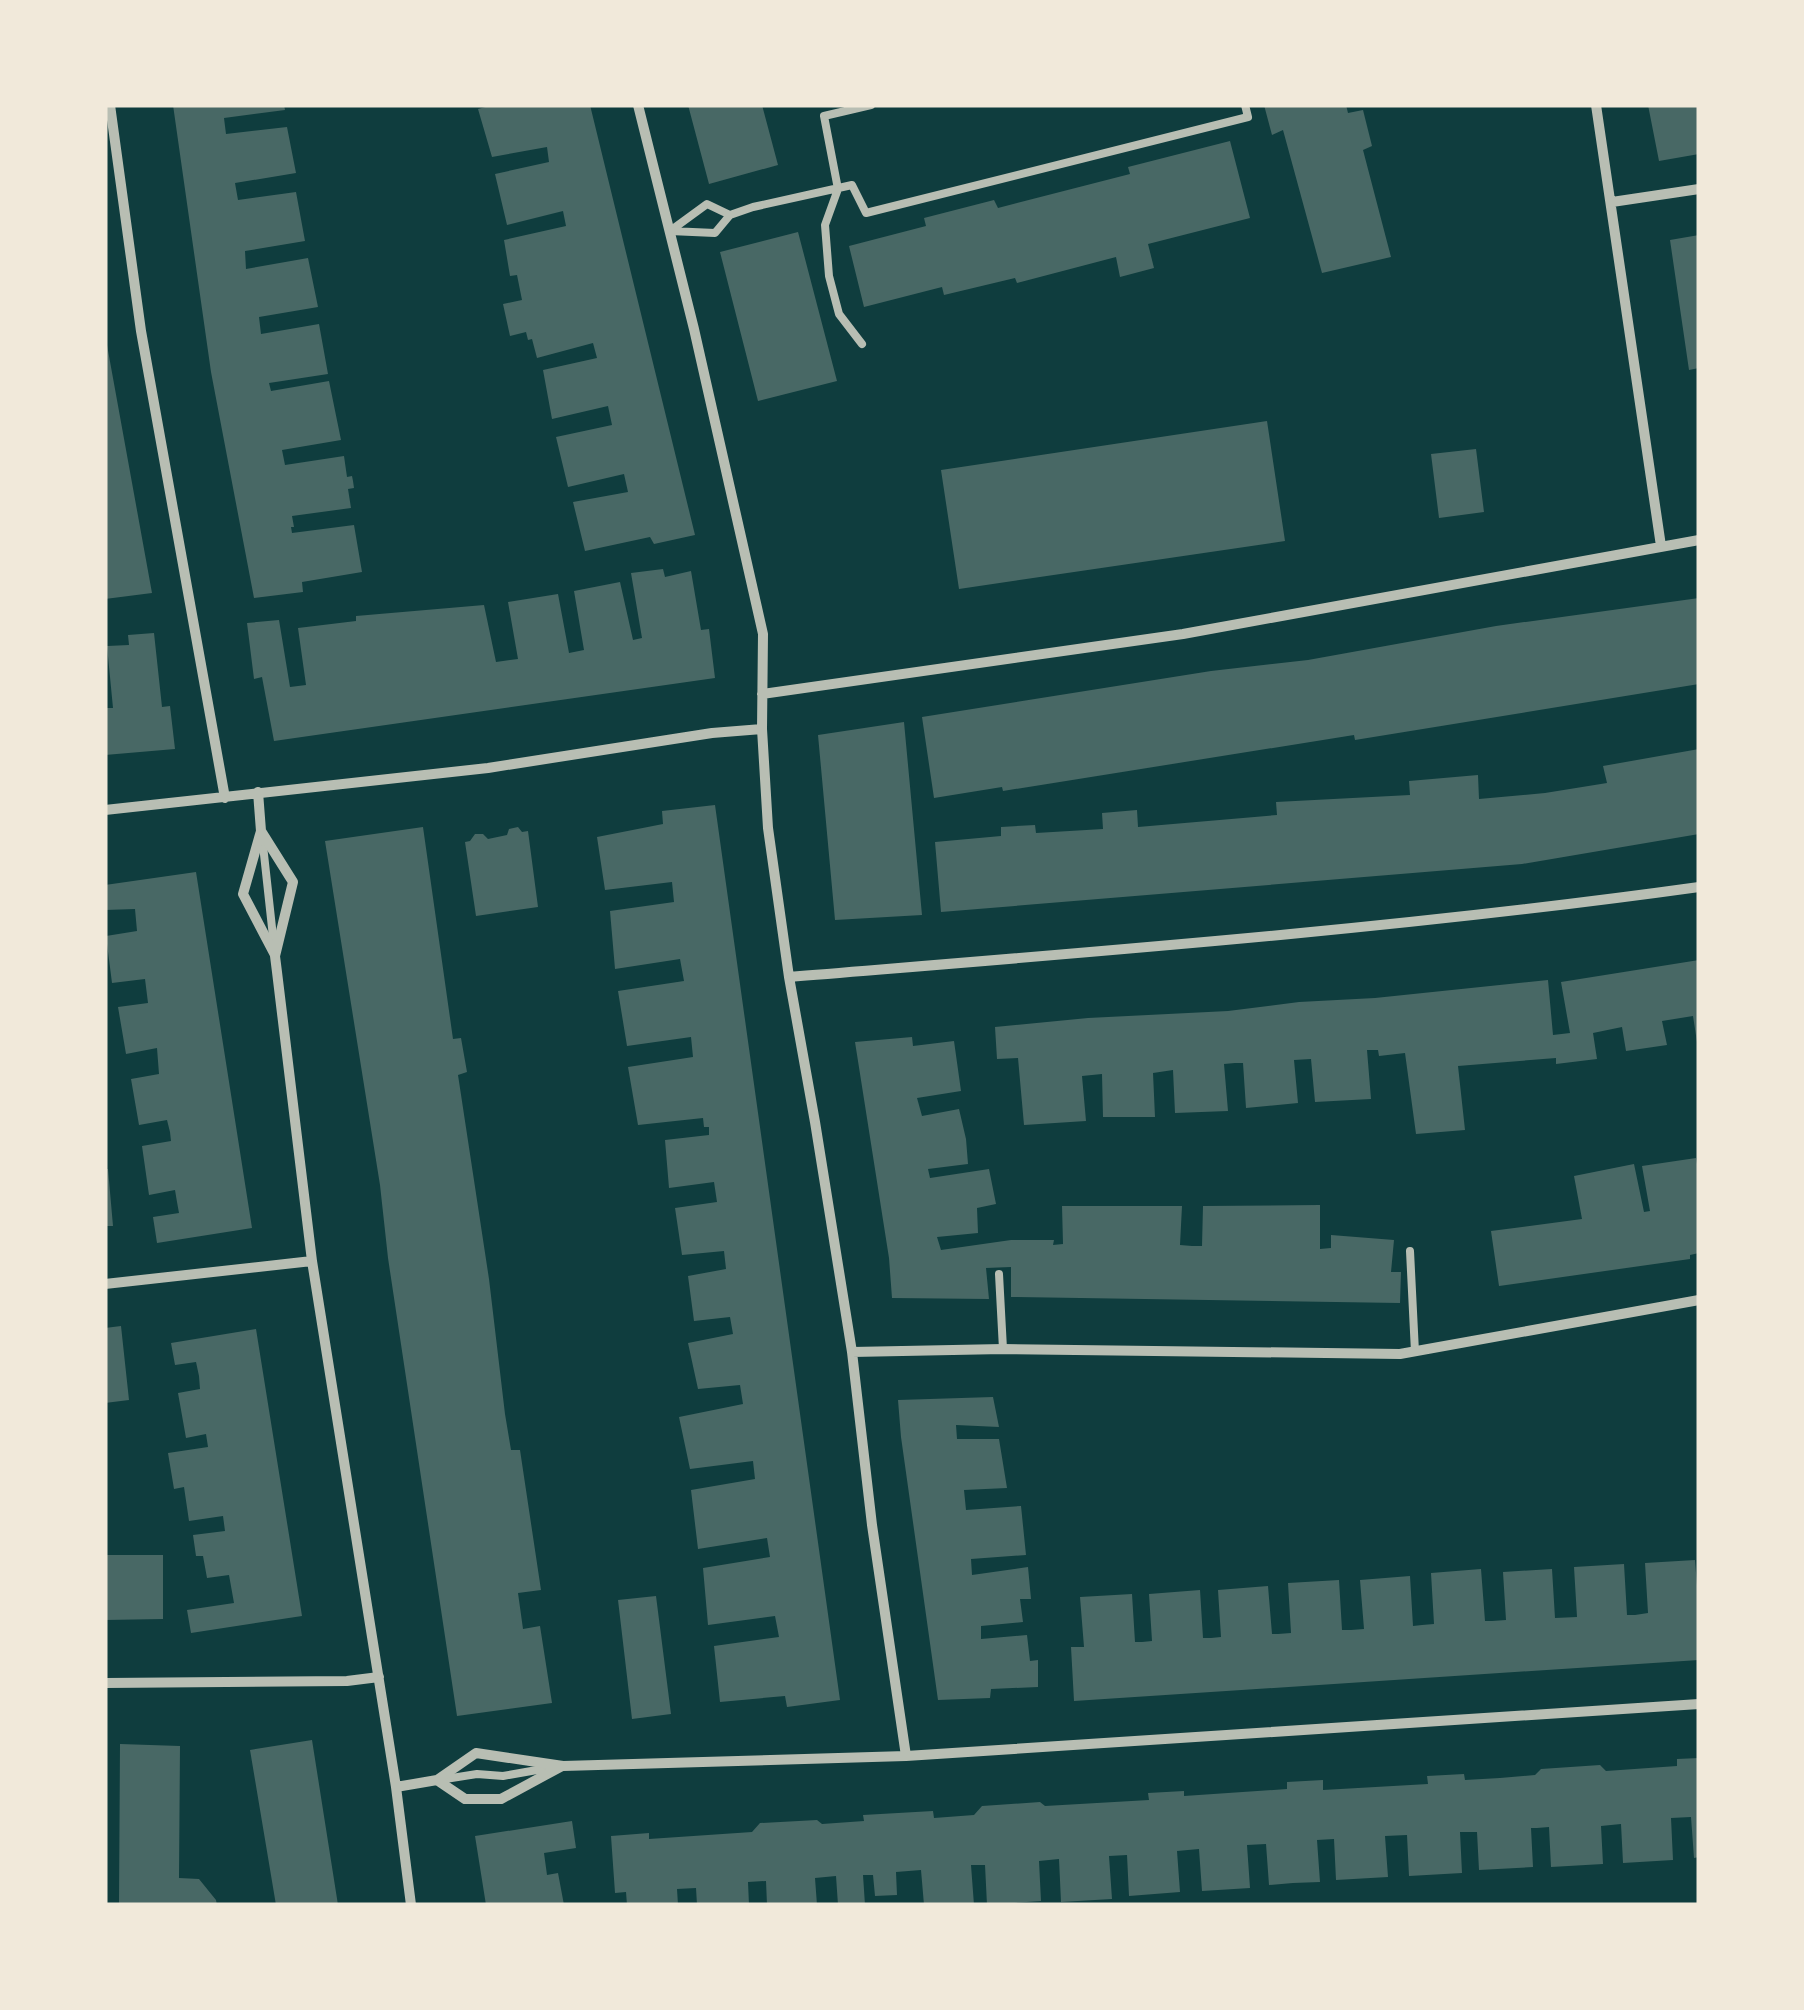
<svg xmlns="http://www.w3.org/2000/svg" width="1804" height="2010" font-family="'Roboto Serif',serif">
  <style>
    .building { fill: #486865 }
    .lines { fill: none; stroke-linecap: round; stroke-linejoin: round }
    .service { stroke: #b8beb3; stroke-width: 8 }
    .minor { stroke: #b8beb3; stroke-width: 10 }
  </style>
  <rect width="100%" height="100%" fill="#0f3d3e"/>
  <path class="building" d="M173,105H284L285,110L224,118L226,134L287,127L296,173L235,183L238,200L296,192L305,241L245,251L246,269L308,258L318,307L259,317L261,334L319,324L328,374L269,383L271,391L329,381L341,440L282,450L285,465L344,456L347,477L352,476L353,481L354,488L348,489L351,508L292,516L294,527H291L292,533L354,525L362,572L302,582L303,592L254,598L211,372Z
    M493,105H590L695,535L654,544L650,537L585,551L573,502L628,492L624,474L568,487L556,437L612,425L608,406L552,419L543,370L597,358L593,343L537,358L532,339L528,340L526,332L510,336L503,304L522,300L517,275L510,276L504,240L566,226L563,211L507,225L495,174L549,162L547,147L492,157L478,109Z
    M688,105H762L778,165L709,184Z
    M1264,105H1346L1348,113L1363,110L1372,146L1363,150L1391,257L1322,273L1283,130L1272,135Z
    M1648,105H1699V154L1659,161Z
    M1230,141L1250,218L1148,244L1154,268L1120,277L1116,257L1017,283L1015,278L944,295L942,287L864,307L849,246L926,226L924,218L994,200L998,208L1130,174L1128,167Z
    M798,232L837,381L758,401L720,252Z
    M1699,235V368L1689,370L1670,240Z
    M105,345H107L152,593L105,599Z
    M1267,421L1285,541L959,589L941,470Z
    M1476,449L1484,512L1439,518L1431,454Z
    M663,569L665,577L691,571L701,630L709,629L715,678L274,741L262,677L254,679L247,623L279,620L290,687L306,685L298,628L356,621V616L484,605L496,662L518,659L508,602L558,594L569,653L584,650L574,591L620,582L633,640L642,638L631,573Z
    M1699,598V684L1355,740L1354,735L1003,791L1002,787L934,798L922,717L1211,671L1308,660L1496,626Z
    M154,633L162,707L170,706L175,749L105,755V708H113L107,646L129,645L128,635Z
    M904,722L922,915L835,920L818,735Z
    M1699,749V834L1522,864L941,912L935,842L1001,836V827L1035,825L1036,833L1103,829L1102,813L1137,810L1138,827L1277,815L1276,802L1410,795L1409,781L1478,775L1479,799L1545,793L1607,783L1603,766Z
    M715,805L840,1700L787,1707L785,1696L720,1702L714,1646L779,1637L775,1616L708,1625L703,1568L770,1557L767,1538L698,1549L691,1490L755,1479L753,1461L690,1469L679,1417L743,1404L740,1385L698,1389L688,1343L733,1334L730,1317L694,1321L688,1276L726,1269L724,1251L682,1255L675,1208L717,1202L714,1182L669,1188L665,1140L709,1135V1127H704L703,1118L638,1125L628,1067L693,1057L691,1037L627,1046L618,991L684,981L680,959L615,969L610,911L674,902L672,882L605,890L597,837L663,824L662,811Z
    M423,827L453,1039L461,1038L467,1072L458,1075L489,1279L505,1414L511,1450H520L541,1590L518,1593L523,1629L540,1626L552,1703L457,1716L388,1258L380,1185L325,841Z
    M518,827L522,832L528,831L538,907L476,916L465,842L470,841L475,834H483L488,839L507,835L509,829Z
    M196,872L252,1228L157,1243L153,1217L179,1213L177,1202L175,1190L149,1195L142,1146L171,1141L170,1132L167,1120L139,1125L131,1079L159,1074L157,1048L126,1054L118,1007L148,1003L145,979L112,983L106,936L137,931L135,909L105,910V885Z
    M1699,960V1042H1697L1693,1016L1662,1021L1667,1045L1626,1051L1622,1027L1593,1033L1597,1059L1556,1064V1058L1458,1066L1465,1130L1416,1134L1405,1053L1379,1056L1378,1050H1367L1371,1099L1315,1102L1311,1059L1294,1060L1298,1103L1246,1108L1243,1063H1235L1224,1064L1228,1111L1175,1113L1173,1070L1153,1073L1155,1117H1103L1102,1074L1082,1076L1086,1121L1024,1125L1018,1058L997,1059L995,1027L1088,1018L1228,1011L1299,1002L1375,998L1548,980L1553,1035L1570,1033L1561,982Z
    M912,1037L913,1046L954,1041L961,1091L917,1098L922,1116L959,1109L966,1139L968,1164L928,1169L930,1178L989,1169L996,1204L977,1208L978,1233L937,1237L941,1250L1011,1240H1054L1053,1245L1063,1244L1062,1206H1182L1180,1245L1192,1246H1202L1203,1206L1320,1205V1249L1331,1248V1235L1394,1240L1391,1272H1401L1400,1303L1011,1297V1267L986,1268L989,1299L892,1298L889,1258L855,1042Z
    M1696,1158L1699,1176V1253L1690,1255V1259L1499,1286L1491,1231L1582,1219L1574,1176L1634,1164L1644,1212L1650,1211L1642,1166Z
    M105,1169H108L113,1226H105Z
    M121,1326L129,1400L105,1403V1328Z
    M256,1329L302,1616L191,1633L187,1610L234,1603L229,1575L207,1578L203,1556H196L193,1535L225,1531L223,1516L189,1521L184,1487L174,1489L168,1453L208,1447L206,1434L186,1438L178,1393L200,1389L199,1376L196,1362L175,1365L171,1343Z
    M993,1397L999,1427L956,1425L957,1439H999L1007,1488L964,1490L966,1510L1021,1506L1026,1555L971,1559L972,1575L1028,1567L1031,1599H1020L1023,1622L981,1626V1639L1027,1635L1030,1661L1038,1660V1687L991,1689L990,1698L938,1700L901,1437L898,1400Z
    M105,1555H163V1619L105,1620Z
    M1695,1560L1699,1611V1660L1074,1701L1071,1647H1084L1080,1597L1132,1594L1135,1642H1142L1152,1641L1149,1594L1200,1590L1203,1638H1211L1221,1637L1218,1590L1268,1586L1272,1634H1278L1291,1633L1288,1583L1339,1580L1342,1630H1351L1364,1629L1360,1580L1410,1576L1413,1626L1422,1625L1434,1624L1431,1573L1481,1569L1485,1621H1492L1506,1620L1503,1572L1552,1569L1555,1618L1577,1617L1574,1567L1624,1564L1627,1615H1635L1648,1613L1645,1563Z
    M656,1596L671,1714L632,1719L618,1600Z
    M312,1740L338,1905H276L250,1750Z
    M120,1744L180,1746L179,1878L199,1879L216,1900L217,1905H119Z
    M1699,1758V1857L1694,1858L1691,1817L1671,1818L1673,1860L1623,1863L1621,1824L1601,1826L1603,1864L1551,1867L1549,1827L1537,1828H1531L1533,1867L1479,1870L1477,1832H1460L1462,1873L1409,1876L1407,1835L1385,1836L1388,1877L1336,1880L1334,1839L1317,1840L1320,1882L1293,1883L1269,1885L1266,1844L1247,1845L1250,1888L1202,1891L1199,1849L1177,1851L1180,1892L1129,1896L1127,1855L1109,1856L1112,1899L1061,1902L1059,1859L1039,1861L1041,1901L987,1905L985,1865H971L974,1905H924L921,1870L896,1872L897,1895L875,1896L873,1875H863L865,1905H838L836,1876L815,1878L817,1905H767L766,1881L748,1882L749,1905H697L696,1888L677,1889L678,1905H627L626,1892L615,1893L611,1836L649,1833V1839L752,1832L760,1823L817,1820L822,1824L864,1821L863,1815L933,1811L934,1818L974,1815L982,1806L1040,1802L1045,1806L1149,1800L1148,1793L1184,1791V1796L1287,1789V1782L1323,1780V1790L1428,1784L1427,1776L1464,1774L1465,1780L1500,1778L1535,1775L1541,1769L1600,1765L1606,1771L1677,1766V1759Z
    M572,1821L576,1848L544,1853L547,1875L558,1873L564,1905H486L475,1836Z"/>
  <g class="lines">
    <path class="service" d="M707,204L730,215L715,233L670,231Z
      M730,215L753,207L852,185L866,213L1248,117L1245,105
      M862,344L839,314L829,276L825,225L838,189L824,116L871,105
      M262,836L274,946
      M1410,1251L1415,1352
      M999,1274L1003,1349
      M439,1780L477,1774L503,1776L554,1767"/>
    <path class="minor" d="M110,105L141,331L225,798
      M638,105L694,329L763,634L762,729L768,828L789,977L815,1122L852,1352L872,1525L906,1756
      M1596,105L1661,546
      M1612,202L1699,189
      M762,694L1183,634L1699,540
      M258,792L261,831L243,894L275,955
      M105,810L488,768L712,733L762,729
      M261,831L293,882L275,956L277,972L312,1261L396,1787L411,1905
      M789,977C1092,952 1397,929 1699,887
      M105,1284L312,1261
      M852,1352L1003,1349L1400,1354L1699,1300
      M105,1683L347,1681L379,1677
      M437,1780L465,1799H501L562,1766
      M396,1787L437,1780L476,1753L563,1766L906,1756L1699,1704"/>
  </g>
  <rect width="1804" height="2010" fill="none" stroke="#f1e9da" stroke-width="215"/>
</svg>
